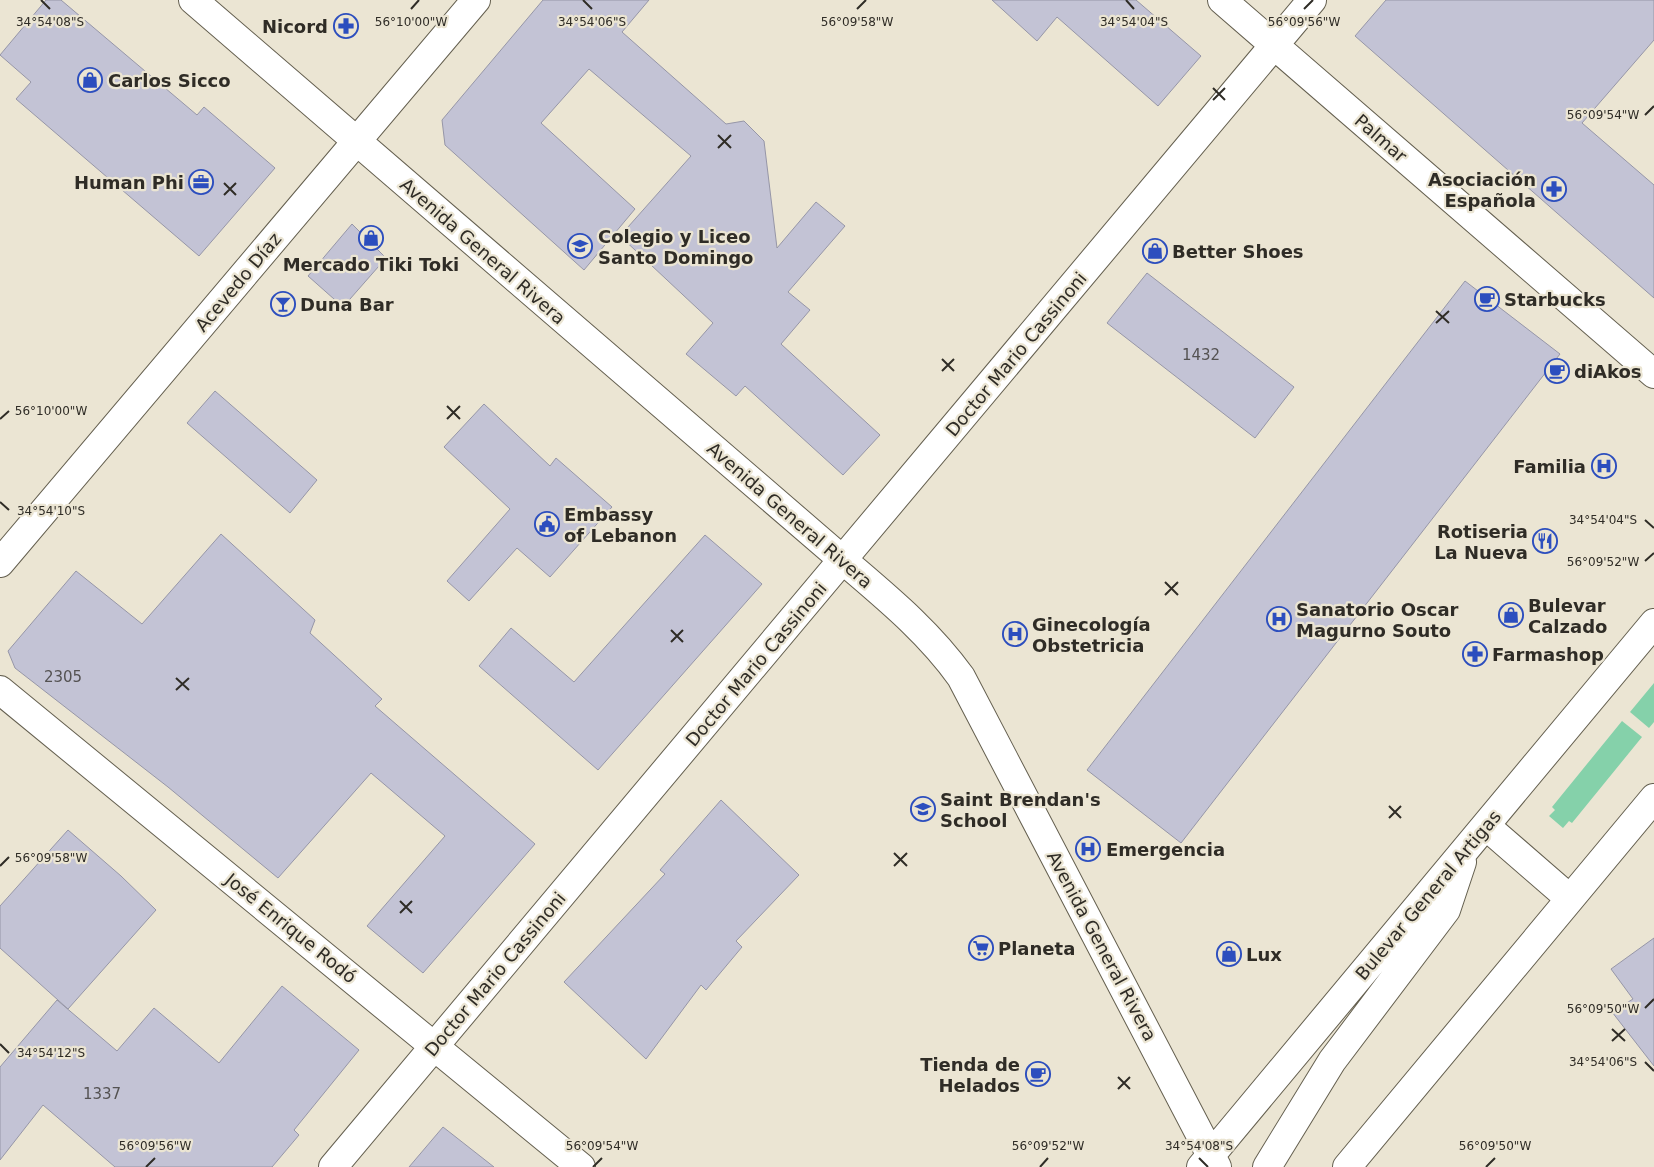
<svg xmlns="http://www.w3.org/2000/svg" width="1654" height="1167" font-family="'DejaVu Sans',sans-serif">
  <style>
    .green { fill: #85d1aa }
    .building { fill: #c3c3d5; stroke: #9696a7 }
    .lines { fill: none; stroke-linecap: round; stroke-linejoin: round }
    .street-casing { stroke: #645f4f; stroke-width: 30 }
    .secondary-casing { stroke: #645f4f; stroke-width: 30 }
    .street { stroke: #fff; stroke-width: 28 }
    .secondary { stroke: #fff; stroke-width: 28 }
    .ticks { fill: none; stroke: #2f2c26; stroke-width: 2 }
    .labels { text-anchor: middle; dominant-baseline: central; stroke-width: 4.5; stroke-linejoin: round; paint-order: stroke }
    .number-label { font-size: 15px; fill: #545252 }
    .poi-label { font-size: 18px; font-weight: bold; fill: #2f2c26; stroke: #ebe5d3; text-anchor: start }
    .street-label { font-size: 18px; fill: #2f2c26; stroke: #ebe5d3 }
    .ticks-label { font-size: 12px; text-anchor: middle; fill: #2f2c26; stroke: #ebe5d3; stroke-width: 4.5; stroke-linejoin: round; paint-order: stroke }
  </style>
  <rect width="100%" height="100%" fill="#ebe5d3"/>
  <path class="green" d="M1654,683V722L1649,728L1630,712Z
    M1622,721L1642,737L1572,823L1569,821L1563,828L1549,816L1555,810L1552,807Z"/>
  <path class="building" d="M46,0H61L197,115L204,107L275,168L199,256L16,99L31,82L0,55Z
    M543,0H649L622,32L726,124L744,121L764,141L777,248L816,202L845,226L788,292L810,310L781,344L880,435L843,475L745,386L736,396L686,354L713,323L620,236L691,156L589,69L541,123L635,209L584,270L445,145L442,120Z
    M992,0H1136L1201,56L1158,106L1057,17L1037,41Z
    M1386,0H1654V40L1582,123L1654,185V298L1355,36Z
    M352,224L386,258L343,307L308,276Z
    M1147,273L1294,387L1255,438L1107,323Z
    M1465,281L1560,354L1181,843L1087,770Z
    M215,391L317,480L290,513L187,423Z
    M484,404L550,466L556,458L612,507L550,577L517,548L469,601L447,581L510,509L444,447Z
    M221,534L315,620L310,633L382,699L375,706L535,844L423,973L367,926L445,836L371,773L278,878L168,787L15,668L8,651L76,571L142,624Z
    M705,535L762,584L598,770L479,666L511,628L574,682Z
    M721,800L799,875L736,941L742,947L706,990L701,985L646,1059L564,982L665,874L660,870Z
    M68,830L121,876L156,910L68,1009L0,948V906Z
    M1654,938V1066L1612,1012L1633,999L1611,969Z
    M282,986L359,1050L294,1130L299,1135L272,1167H115L43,1105L0,1160V1067L57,1000L117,1051L154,1008L219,1063Z
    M443,1127L494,1167H409Z"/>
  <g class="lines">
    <defs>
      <path id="street" d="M1222,0L1654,374
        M0,563L476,0
        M1486,826L1569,898
        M333,1167L1312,0"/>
      <path id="secondary" d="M193,0L844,561C886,597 928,631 961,677L1217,1167
        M0,690L581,1167
        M1201,1167L1654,623
        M1267,1167L1332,1061L1446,910L1462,862
        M1347,1167L1654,798"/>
    </defs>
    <use href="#street" class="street-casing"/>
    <use href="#secondary" class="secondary-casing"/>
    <use href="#street" class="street"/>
    <use href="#secondary" class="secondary"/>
  </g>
  <path class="ticks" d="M41,0L50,9M583,0L592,9M1126,0L1134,9M411,9L419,0M857,9L866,0M1304,9L1313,0M1213,88L1225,100M1213,100L1225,88M1645,115L1654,106M718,135L731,148M718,148L731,135M224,183L236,195M224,195L236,183M1436,311L1449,323M1436,323L1449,311M942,359L954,371M942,371L954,359M447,406L460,419M0,419L9,411M447,419L460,406M0,502L9,510M1645,520L1654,528M1645,561L1654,553M1165,582L1178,595M1165,595L1178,582M671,630L683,642M671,642L683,630M176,678L189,690M176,690L189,678M1389,806L1401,818M1389,818L1401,806M894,853L907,866M0,866L9,857M894,866L907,853M400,901L412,913M400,913L412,901M1645,1008L1654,999M1612,1029L1625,1041M1612,1041L1625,1029M0,1044L9,1053M1645,1062L1654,1071M1118,1077L1130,1089M1118,1089L1130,1077M1199,1158L1208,1167M146,1167L155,1158M593,1167L602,1158M1040,1167L1048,1158M1486,1167L1495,1158"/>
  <defs>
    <symbol id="pharmacy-ring" viewBox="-11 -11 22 22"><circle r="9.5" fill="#ebe5d3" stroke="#2c4ebe" stroke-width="1.5"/><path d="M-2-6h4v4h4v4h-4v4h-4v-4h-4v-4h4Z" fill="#2c4ebe"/></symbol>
    <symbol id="shop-ring" viewBox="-11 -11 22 22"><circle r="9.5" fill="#ebe5d3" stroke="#2c4ebe" stroke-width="1.5"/><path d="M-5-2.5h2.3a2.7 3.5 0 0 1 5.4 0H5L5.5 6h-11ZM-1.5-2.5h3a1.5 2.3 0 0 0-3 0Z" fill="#2c4ebe"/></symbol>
    <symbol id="office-ring" viewBox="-11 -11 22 22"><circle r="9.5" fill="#ebe5d3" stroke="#2c4ebe" stroke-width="1.5"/><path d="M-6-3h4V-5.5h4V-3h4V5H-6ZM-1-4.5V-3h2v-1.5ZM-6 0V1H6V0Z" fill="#2c4ebe"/></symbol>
    <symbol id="school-ring" viewBox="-11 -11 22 22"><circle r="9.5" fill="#ebe5d3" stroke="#2c4ebe" stroke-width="1.5"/><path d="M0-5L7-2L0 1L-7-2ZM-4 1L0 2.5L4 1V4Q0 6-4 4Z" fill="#2c4ebe"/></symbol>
    <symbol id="cafe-ring" viewBox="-11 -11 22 22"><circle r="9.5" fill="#ebe5d3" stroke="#2c4ebe" stroke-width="1.5"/><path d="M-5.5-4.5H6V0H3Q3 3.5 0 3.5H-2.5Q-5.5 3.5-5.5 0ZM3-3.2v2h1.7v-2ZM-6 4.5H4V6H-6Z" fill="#2c4ebe"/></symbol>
    <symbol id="bar-ring" viewBox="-11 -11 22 22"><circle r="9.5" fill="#ebe5d3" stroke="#2c4ebe" stroke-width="1.5"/><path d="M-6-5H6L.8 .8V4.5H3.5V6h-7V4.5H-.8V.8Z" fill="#2c4ebe"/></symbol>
    <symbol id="hospital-ring" viewBox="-11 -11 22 22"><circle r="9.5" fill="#ebe5d3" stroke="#2c4ebe" stroke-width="1.5"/><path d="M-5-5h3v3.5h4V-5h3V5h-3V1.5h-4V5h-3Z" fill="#2c4ebe"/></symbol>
    <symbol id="civic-ring" viewBox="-11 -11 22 22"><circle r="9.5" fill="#ebe5d3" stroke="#2c4ebe" stroke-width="1.5"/><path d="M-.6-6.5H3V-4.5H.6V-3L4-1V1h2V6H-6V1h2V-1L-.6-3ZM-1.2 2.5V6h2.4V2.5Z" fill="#2c4ebe"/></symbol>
    <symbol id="restaurant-ring" viewBox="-11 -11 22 22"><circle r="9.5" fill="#ebe5d3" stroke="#2c4ebe" stroke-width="1.5"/><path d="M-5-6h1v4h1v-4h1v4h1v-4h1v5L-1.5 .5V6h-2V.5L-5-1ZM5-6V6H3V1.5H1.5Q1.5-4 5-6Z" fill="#2c4ebe"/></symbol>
    <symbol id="supermarket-ring" viewBox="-11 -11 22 22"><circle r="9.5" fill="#ebe5d3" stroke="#2c4ebe" stroke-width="1.5"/><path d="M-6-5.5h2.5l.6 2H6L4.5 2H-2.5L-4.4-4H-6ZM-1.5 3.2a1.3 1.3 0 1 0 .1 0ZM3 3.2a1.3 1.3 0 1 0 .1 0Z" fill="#2c4ebe"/></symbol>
  </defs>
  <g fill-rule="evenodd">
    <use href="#pharmacy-ring" x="332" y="12" width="28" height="28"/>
    <use href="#shop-ring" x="76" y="66" width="28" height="28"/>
    <use href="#office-ring" x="187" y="168" width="28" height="28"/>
    <use href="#pharmacy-ring" x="1540" y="175" width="28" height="28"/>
    <use href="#shop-ring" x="357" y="224" width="28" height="28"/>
    <use href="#school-ring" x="566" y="232" width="28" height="28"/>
    <use href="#shop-ring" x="1141" y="237" width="28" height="28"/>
    <use href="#cafe-ring" x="1473" y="285" width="28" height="28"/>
    <use href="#bar-ring" x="269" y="290" width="28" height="28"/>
    <use href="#cafe-ring" x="1543" y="357" width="28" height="28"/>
    <use href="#hospital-ring" x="1590" y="452" width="28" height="28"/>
    <use href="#civic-ring" x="533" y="510" width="28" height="28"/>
    <use href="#restaurant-ring" x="1531" y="527" width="28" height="28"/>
    <use href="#shop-ring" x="1497" y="601" width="28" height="28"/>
    <use href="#hospital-ring" x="1265" y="605" width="28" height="28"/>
    <use href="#hospital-ring" x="1001" y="620" width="28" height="28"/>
    <use href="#pharmacy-ring" x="1461" y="640" width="28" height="28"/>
    <use href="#school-ring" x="909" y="795" width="28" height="28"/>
    <use href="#hospital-ring" x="1074" y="835" width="28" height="28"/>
    <use href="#supermarket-ring" x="967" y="934" width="28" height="28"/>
    <use href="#shop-ring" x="1215" y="940" width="28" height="28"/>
    <use href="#cafe-ring" x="1024" y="1060" width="28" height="28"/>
  </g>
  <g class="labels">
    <g class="number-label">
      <text x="1201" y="355">1432</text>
      <text x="63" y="677">2305</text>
      <text x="102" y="1094">1337</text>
    </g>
    <g class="poi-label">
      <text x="328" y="26" text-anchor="end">Nicord</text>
      <text x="108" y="80">Carlos Sicco</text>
      <text x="1536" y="179" text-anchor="end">Asociación<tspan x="1536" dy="21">Española</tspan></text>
      <text x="184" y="182" text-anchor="end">Human Phi</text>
      <text x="598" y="236">Colegio y Liceo<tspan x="598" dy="21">Santo Domingo</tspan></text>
      <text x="1172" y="251">Better Shoes</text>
      <text x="371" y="264" text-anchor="middle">Mercado Tiki Toki</text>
      <text x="1504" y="299">Starbucks</text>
      <text x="300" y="304">Duna Bar</text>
      <text x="1574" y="371">diAkos</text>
      <text x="1586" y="466" text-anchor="end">Familia</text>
      <text x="564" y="514">Embassy<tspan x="564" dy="21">of Lebanon</tspan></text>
      <text x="1528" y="531" text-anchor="end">Rotiseria<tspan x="1528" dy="21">La Nueva</tspan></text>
      <text x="1528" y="605">Bulevar<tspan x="1528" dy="21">Calzado</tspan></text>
      <text x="1296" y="609">Sanatorio Oscar<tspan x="1296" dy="21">Magurno Souto</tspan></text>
      <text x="1032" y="624">Ginecología<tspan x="1032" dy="21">Obstetricia</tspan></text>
      <text x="1492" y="654">Farmashop</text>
      <text x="940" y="799">Saint Brendan's<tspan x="940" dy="21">School</tspan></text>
      <text x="1106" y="849">Emergencia</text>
      <text x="998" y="948">Planeta</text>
      <text x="1246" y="954">Lux</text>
      <text x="1020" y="1064" text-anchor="end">Tienda de<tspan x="1020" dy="21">Helados</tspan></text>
    </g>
    <g class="street-label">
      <text transform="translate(1381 138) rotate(41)">Palmar</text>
      <text transform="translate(483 251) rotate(41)">Avenida General Rivera</text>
      <text transform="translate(238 282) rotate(-50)">Acevedo Díaz</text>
      <text transform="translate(1016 354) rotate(-50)">Doctor Mario Cassinoni</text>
      <text transform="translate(790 515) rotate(41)">Avenida General Rivera</text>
      <text transform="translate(756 664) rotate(-50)">Doctor Mario Cassinoni</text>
      <text transform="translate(1428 895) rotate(-50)">Bulevar General Artigas</text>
      <text transform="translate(291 928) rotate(39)">José Enrique Rodó</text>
      <text transform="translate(1102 946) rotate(62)">Avenida General Rivera</text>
      <text transform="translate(495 974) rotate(-50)">Doctor Mario Cassinoni</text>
    </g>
  </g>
  <g class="ticks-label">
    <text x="50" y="26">34°54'08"S</text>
    <text x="411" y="26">56°10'00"W</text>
    <text x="592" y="26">34°54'06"S</text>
    <text x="857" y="26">56°09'58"W</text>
    <text x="1134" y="26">34°54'04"S</text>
    <text x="1304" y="26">56°09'56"W</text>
    <text x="1603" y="119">56°09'54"W</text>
    <text x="51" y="415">56°10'00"W</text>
    <text x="51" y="515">34°54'10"S</text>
    <text x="1603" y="524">34°54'04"S</text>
    <text x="1603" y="566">56°09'52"W</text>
    <text x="51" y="862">56°09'58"W</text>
    <text x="1603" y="1013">56°09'50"W</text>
    <text x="51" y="1057">34°54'12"S</text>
    <text x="1603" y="1066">34°54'06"S</text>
    <text x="155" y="1150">56°09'56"W</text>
    <text x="602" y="1150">56°09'54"W</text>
    <text x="1048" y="1150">56°09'52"W</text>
    <text x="1199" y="1150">34°54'08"S</text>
    <text x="1495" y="1150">56°09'50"W</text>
  </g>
</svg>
